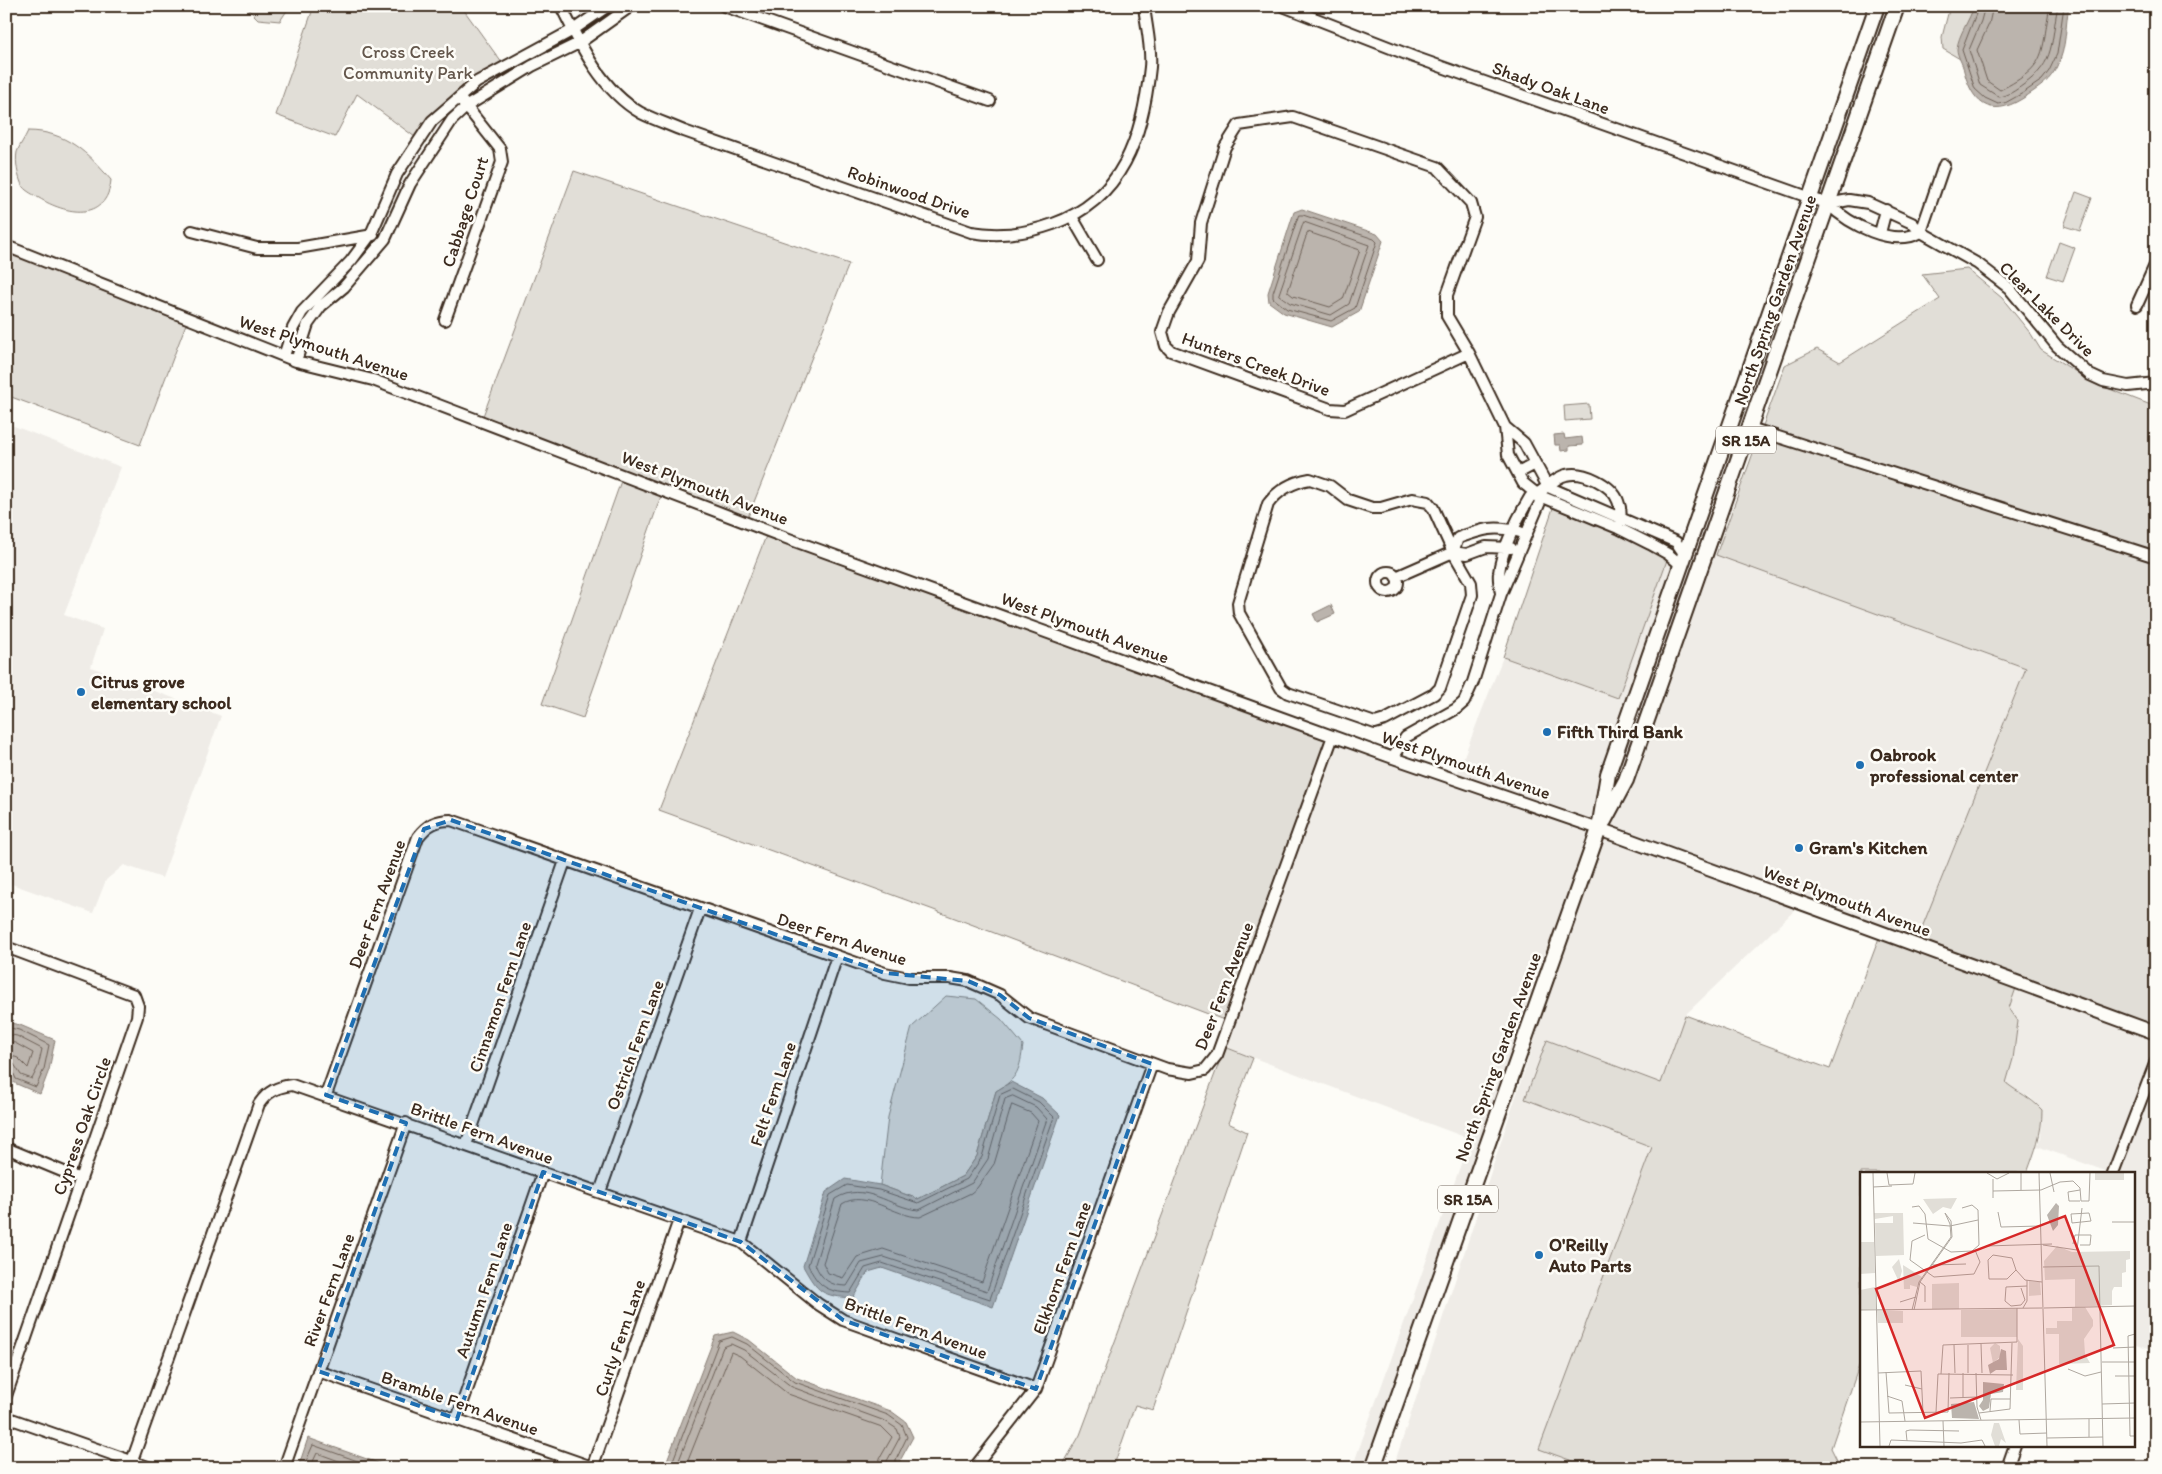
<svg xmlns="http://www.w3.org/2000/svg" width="2162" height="1474" font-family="Itim,sans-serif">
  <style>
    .built { fill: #efece7 }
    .green { fill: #e1ded7; stroke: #8e847a }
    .water { fill: #bbb4ad; stroke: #887d74 }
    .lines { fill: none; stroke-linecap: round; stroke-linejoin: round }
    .shore { stroke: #6e6157; stroke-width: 1 }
    .minor-casing { stroke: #3b2a1e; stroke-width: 14 }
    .major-casing { stroke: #3b2a1e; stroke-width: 16 }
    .highway-casing { stroke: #3b2a1e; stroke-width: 18 }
    .minor { stroke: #fdfcf7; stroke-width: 10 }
    .major { stroke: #fdfcf7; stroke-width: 12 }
    .highway { stroke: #fdfcf7; stroke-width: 14 }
    .marked { fill: #1f6fb2; fill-opacity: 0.2; stroke: #1f6fb2; stroke-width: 4; stroke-dasharray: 10 6; stroke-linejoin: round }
    .poi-dot { fill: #1f6fb2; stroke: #fdfcf7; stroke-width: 2 }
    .labels { text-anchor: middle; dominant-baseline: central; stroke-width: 5; stroke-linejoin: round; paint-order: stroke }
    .shield { fill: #fdfcf7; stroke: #75695f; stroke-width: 1 }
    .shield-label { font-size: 16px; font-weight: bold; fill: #3b2a1e }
    .park-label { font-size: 18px; fill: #64574c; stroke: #fdfcf7 }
    .street-label { font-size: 18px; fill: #3b2a1e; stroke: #fdfcf7 }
    .poi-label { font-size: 18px; font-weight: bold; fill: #3b2a1e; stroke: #fdfcf7; text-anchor: start }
    .inset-road { fill: none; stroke: #afa8a0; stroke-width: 1 }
    .view { fill: #d62828; fill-opacity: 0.15; stroke: #d62828; stroke-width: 2.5 }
    .inset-edge { fill: none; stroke: #3b2a1e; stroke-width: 2.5 }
  </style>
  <rect width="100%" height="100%" fill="#fdfcf7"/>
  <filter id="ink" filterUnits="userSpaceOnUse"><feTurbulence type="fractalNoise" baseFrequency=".02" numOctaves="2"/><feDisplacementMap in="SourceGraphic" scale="10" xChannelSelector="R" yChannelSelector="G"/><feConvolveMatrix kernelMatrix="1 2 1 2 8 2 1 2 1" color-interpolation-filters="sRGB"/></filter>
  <g filter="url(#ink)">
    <path class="built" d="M6,423L121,467L64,615L103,629L91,667L221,716L162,878L124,865L106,880L93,913L6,882Z
      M1711,553L2026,668L1917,940L1607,826L1699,594Z
      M1667,560L1675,567L1595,822L1457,774L1503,657L1618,697Z
      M1687,567L1688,589L1622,778L1609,802L1613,776Z
      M1336,744L1592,833L1368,1468H1352L1470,1139L1225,1047Z
      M1602,836L1797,908L1685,1015L1661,1083L1547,1040L1525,1099L1652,1147L1539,1449L1592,1468H1393Z
      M2016,988L2156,1039L2108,1172L2037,1146L2041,1137L2042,1110L2030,1097L2016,1091L2006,1083L2013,1059L2018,1021L2009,1008Z
      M2156,1071V1352L2133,1344V1173H2119Z"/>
    <path class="green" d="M248,6H290L280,21L258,19L248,9Z
      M314,6H461L502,63C468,82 440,107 415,137L357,94L335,137L276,115Z
      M1950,6H1974C1969,24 1954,41 1960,59L1943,49L1942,37Z
      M28,131C66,131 88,153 111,180C107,223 65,214 39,198C34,195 26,191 23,187C18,178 15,162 17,152C19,146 25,138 28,131Z
      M574,171L849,264L748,517L483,416Z
      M2076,192L2092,198L2080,231L2064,226Z
      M2059,242L2075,248L2063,281L2047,276Z
      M6,252L186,324L140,445L6,395Z
      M1967,269L2002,298L2031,334L2041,350L2094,383L2156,407V1027L1917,940L2026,668L1716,555L1785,365L1817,349L1840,362L1940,299L1922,274Z
      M1589,404L1590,419L1565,421L1564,406Z
      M621,481L661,496L583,718L542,704Z
      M1553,508L1616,533L1667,560L1618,698L1503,657Z
      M766,536L1326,740L1224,1020L931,909L659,810Z
      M1879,938L2016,988L2009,1008L2018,1021L2013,1059L2006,1083C2020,1094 2029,1096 2042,1110C2042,1134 2035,1151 2027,1173H1861V1360L1831,1448L1841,1468H1592L1539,1449L1652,1147L1525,1099L1547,1040L1661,1083L1685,1015L1830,1069Z
      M946,996L976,999L1001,1019L1023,1045C1020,1069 1018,1079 996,1091L977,1156L963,1176L918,1199L880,1185L888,1117L912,1027Z
      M1225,1047L1253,1058L1228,1123L1247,1132L1153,1410L1135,1405L1113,1468H1061L1080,1435Z"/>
    <path class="water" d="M1974,6H2069C2065,25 2067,49 2057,66C2051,80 2040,87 2028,95C1995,118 1974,109 1964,71C1963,64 1957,56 1957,49C1958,35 1970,20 1974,6Z
      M1302,209L1377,234L1383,241L1359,312L1332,327L1284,313L1269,302L1268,293L1294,212Z
      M1564,434L1565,439L1582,437L1583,445L1569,446V450L1561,451L1560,445H1555L1554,435Z
      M1331,605L1335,614L1317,622L1313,614Z
      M6,1022L20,1025L55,1040L49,1070L40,1094L12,1082L6,1067Z
      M1011,1082L1042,1098L1060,1115L993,1307L882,1268L868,1272L853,1298C822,1296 818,1293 803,1266L826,1192L845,1179L880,1185L918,1199L963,1176L977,1156L996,1091Z
      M733,1332L749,1340L797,1378L891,1411L906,1422L913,1437L896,1468H664L715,1336Z
      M308,1438L392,1468H298Z"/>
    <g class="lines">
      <path class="shore" d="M1979,6L1962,50L1975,89L1985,98L1998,104L2005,103L2023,93L2042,80L2049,71L2057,54L2064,6
        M1985,6L1981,21L1969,50L1980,85L1999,97C2008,96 2016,90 2023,85C2057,62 2050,41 2058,6
        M1993,6L1989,24L1977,50L1987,81L2000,90C2050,65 2040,53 2050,6
        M1299,215H1303L1374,239L1377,242L1355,308L1331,321L1287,309L1273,298V293Z
        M1304,222L1369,245L1349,304L1331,315L1290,303L1279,295Z
        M1308,232L1360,250L1343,299L1330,307L1293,296L1288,292Z
        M6,1027L19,1030L49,1045L44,1069L36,1087L16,1079L12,1070L6,1068
        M6,1034L17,1036L42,1049L38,1067L32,1079L21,1075L14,1064L6,1062
        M6,1041L15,1043L33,1053L28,1068L18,1058L6,1054
        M1013,1089L1039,1102L1054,1117L990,1299L882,1263L865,1268L850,1293C827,1292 818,1286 808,1265L830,1195L847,1185L879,1190L918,1203L967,1179L982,1157L1000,1095Z
        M1013,1096L1036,1107L1047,1119L987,1291L884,1257L861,1263L847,1286C830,1286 821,1279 815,1264L835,1199C865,1180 890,1208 919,1210L972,1183L988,1159L1005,1099Z
        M1012,1105L1031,1113L1038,1121L982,1282L883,1249L857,1257L843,1278L828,1273L823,1263L842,1204C865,1189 895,1217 920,1217L971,1193L977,1188L994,1164Z
        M303,1468L313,1445L377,1468
        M310,1468L317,1453L358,1468
        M670,1468L719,1341L732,1337L747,1344L795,1382L888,1415L902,1425L907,1437L892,1468
        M676,1468L723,1347L731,1344L744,1350L792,1387L885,1421L897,1429L900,1437L887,1461L886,1468
        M685,1468L731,1352L740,1356L788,1394L882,1427L892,1437L880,1458L878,1468"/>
      <defs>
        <path id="minor" d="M561,6C580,45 602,91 641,113C655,120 670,125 684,131L971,232C1000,237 1025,234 1053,224C1123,199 1143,136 1150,67C1152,48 1146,25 1144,6
          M724,6L990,101
          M1283,6L1414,57L1828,204C1849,224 1892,248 1921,232
          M1293,117L1437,167L1471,203L1475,217L1447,295V316L1469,353L1345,410L1330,409L1171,351L1166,346L1162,332L1169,312L1198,261L1201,223L1225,147L1239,125Z
          M1828,204L1849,200L1868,203L1912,223L1921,232L1978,264L2009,288L2057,346L2090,375L2103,381L2128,386L2156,383
          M1072,217L1097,260
          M192,231L257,248H298L373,235
          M1921,232L1944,165
          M1880,233L1886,210
          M6,246L296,361L373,380L789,539L1393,758L1599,829
          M2137,305L2156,263
          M445,320L502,162L500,149L462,101
          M1469,353L1505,427L1508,455L1523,483L1538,495L1618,528L1650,544L1668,554L1681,565
          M284,356L293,328L302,312L351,261L371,234L397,174L432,121L477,82L573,30L608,6
          M296,361L308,324L321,306L344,287L385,239L410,184L452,120L467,106L532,66L579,43L631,6
          M1505,427L1524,443L1548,487L1676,542L1685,555
          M1750,428L2156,557
          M1518,473L1535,464
          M1310,479L1330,486L1348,500L1372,508H1381L1412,499L1428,502L1433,508L1453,552L1471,583L1472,595L1440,688L1434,694L1385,720L1375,723L1288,693L1281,688L1239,613L1238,603L1268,504C1278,490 1293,482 1310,479Z
          M1453,552L1458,538C1483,529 1494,525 1520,532
          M1378 582a10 10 0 1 1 20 0a10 10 0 1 1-20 0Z
          M1396,577L1453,552L1467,554L1486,547L1511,548
          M1501,593C1500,587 1498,579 1499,573C1501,551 1518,517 1530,497C1544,493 1552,478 1566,475C1583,470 1612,485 1618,501C1622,510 1621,519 1618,528
          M1393,758L1406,737L1456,709L1464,702L1473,682L1501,594L1540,502L1538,495
          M6,947L134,995L138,1006L137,1017L6,1396
          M326,1095L418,837C427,825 436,820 451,820L885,973L909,978H950L968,981L1000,995L1029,1018L1167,1069L1192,1073L1205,1070L1217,1055L1333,736
          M466,1145L565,861
          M6,1148L81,1179
          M2113,1173L2156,1061
          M600,1192L700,909
          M741,1242L837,956
          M318,1371L592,1467
          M6,1417L151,1468
          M457,1419L543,1172
          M132,1461L259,1104C268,1091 277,1087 292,1085L741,1242L818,1304L843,1320L1036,1389
          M284,1468L406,1123
          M592,1468L679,1220
          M974,1468L1036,1389L1152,1064
          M2007,1468L2015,1445"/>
        <path id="major" d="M1599,829L2156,1033"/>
        <path id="highway" d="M1604,821L1626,780L1897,6
          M1373,1468L1599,829L1608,774L1877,6"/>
      </defs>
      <use href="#minor" class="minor-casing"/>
      <use href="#major" class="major-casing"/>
      <use href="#highway" class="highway-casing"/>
      <use href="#minor" class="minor"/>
      <use href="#major" class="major"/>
      <use href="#highway" class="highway"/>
    </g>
  </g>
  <path class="marked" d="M451,820L885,973L968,981L1000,995L1029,1018L1152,1064L1036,1389L843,1320L741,1242L543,1172L457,1419L318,1371L406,1123L326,1095L424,829Z"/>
  <g class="poi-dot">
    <circle cx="81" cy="692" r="5"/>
    <circle cx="1547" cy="732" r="5"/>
    <circle cx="1860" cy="765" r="5"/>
    <circle cx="1799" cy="848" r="5"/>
    <circle cx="1539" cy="1255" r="5"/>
  </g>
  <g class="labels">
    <g class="shield">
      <rect x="1716" y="426.5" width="60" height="27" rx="4"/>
      <rect x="1438" y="1185.5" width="60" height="27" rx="4"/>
    </g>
    <g class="shield-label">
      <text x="1746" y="440">SR 15A</text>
      <text x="1468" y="1199">SR 15A</text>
    </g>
    <g class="park-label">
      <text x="408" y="52">Cross Creek<tspan x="408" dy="21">Community Park</tspan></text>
    </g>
    <g class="street-label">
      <text transform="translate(1551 88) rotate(20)">Shady Oak Lane</text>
      <text transform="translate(909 192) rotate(19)">Robinwood Drive</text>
      <text transform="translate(465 212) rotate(-72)">Cabbage Court</text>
      <text transform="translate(1775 300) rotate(-71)">North Spring Garden Avenue</text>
      <text transform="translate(2047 309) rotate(45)">Clear Lake Drive</text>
      <text transform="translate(324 348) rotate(18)">West Plymouth Avenue</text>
      <text transform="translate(1256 364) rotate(20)">Hunters Creek Drive</text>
      <text transform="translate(705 488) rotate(21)">West Plymouth Avenue</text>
      <text transform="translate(1085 628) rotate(20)">West Plymouth Avenue</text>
      <text transform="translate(1466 765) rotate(19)">West Plymouth Avenue</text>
      <text transform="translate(1847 901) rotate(20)">West Plymouth Avenue</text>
      <text transform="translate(377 904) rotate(-70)">Deer Fern Avenue</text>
      <text transform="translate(842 939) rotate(18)">Deer Fern Avenue</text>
      <text transform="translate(1224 986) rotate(-69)">Deer Fern Avenue</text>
      <text transform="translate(500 997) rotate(-71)">Cinnamon Fern Lane</text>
      <text transform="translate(635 1045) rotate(-70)">Ostrich Fern Lane</text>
      <text transform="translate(1498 1057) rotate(-70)">North Spring Garden Avenue</text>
      <text transform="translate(773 1094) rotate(-71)">Felt Fern Lane</text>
      <text transform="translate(82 1126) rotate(-71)">Cypress Oak Circle</text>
      <text transform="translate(482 1133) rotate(20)">Brittle Fern Avenue</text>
      <text transform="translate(1062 1268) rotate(-70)">Elkhorn Fern Lane</text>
      <text transform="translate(329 1290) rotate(-70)">River Fern Lane</text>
      <text transform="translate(484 1290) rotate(-71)">Autumn Fern Lane</text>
      <text transform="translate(916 1328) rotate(20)">Brittle Fern Avenue</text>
      <text transform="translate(620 1338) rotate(-71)">Curly Fern Lane</text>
      <text transform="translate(460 1403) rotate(19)">Bramble Fern Avenue</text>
    </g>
    <g class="poi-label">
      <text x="91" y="682">Citrus grove<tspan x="91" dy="21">elementary school</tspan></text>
      <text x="1557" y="732">Fifth Third Bank</text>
      <text x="1870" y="755">Oabrook<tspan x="1870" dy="21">professional center</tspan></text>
      <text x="1809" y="848">Gram's Kitchen</text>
      <text x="1549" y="1245">O'Reilly<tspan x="1549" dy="21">Auto Parts</tspan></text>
    </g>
  </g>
  <g transform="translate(1860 1172)">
    <rect width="275" height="275" fill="#fdfcf7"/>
    <path d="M235,1H264V8H235ZM97,26L91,37L83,35L73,42L63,27ZM14,41H43L44,83L16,84L15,51H33V44L15,47ZM0,70H14L15,101L0,102ZM197,74L212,80L270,79V87L266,88V100L262,101V115H254L252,119V133L215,135V107L185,108L184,89ZM39,87L42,99L39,110L32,95ZM43,93L62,105L57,115L50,113V117H44ZM169,109L180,110L181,123L169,124ZM99,111V137H72V112ZM15,115L16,137L0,138V118ZM225,135L233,148V154L224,167L225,182L230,191L199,192V162H186V156H197V149H212V136ZM157,137V165H101V138ZM17,138L43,139V151H18ZM158,167L163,174V218H156ZM135,171L140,174V185L133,191L130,176ZM134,251H139L146,271L141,267L139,274H135L131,263Z" fill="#e1ded7"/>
    <path d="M196,31L199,34L198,53L193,59L187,43ZM141,177L146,179L147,198H136L130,202L128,193L139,187ZM123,210L144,212L143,220L131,222L129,236L123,239L119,234L123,228ZM114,230L119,247L92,246L91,232Z" fill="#bbb4ad"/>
    <path class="inset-road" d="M13,1L20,274M27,1L29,13L53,12L55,1M127,1L137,7L149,1M161,1V18M179,1L187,274M190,1L194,20M133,7V26M13,15L32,14M133,19L181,18L200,10L213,9L220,16L221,29H229L230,1M220,29H209L208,20L220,18M52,35L59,34L65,42L68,67L91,80L112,79L119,73L118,38L112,33L102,36M138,40L141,55L180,54M211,42L229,41L231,49L212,51ZM252,50H275M53,51L90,54L118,48M65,63L52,69L50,88L74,105L114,102L120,90L115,78M213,72L215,63H231L230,73H220M183,73L217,78L222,36M126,74L192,72M133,83L152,86L156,98L147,107H129L128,88ZM73,93L106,92M183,95L239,94L243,274M156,98L165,108L182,110M60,110L65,114V130M161,116L165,128L161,133L151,134L145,129L146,115L167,114M40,130L56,125M163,136L167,129V108M184,136L275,134M0,138L182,136M52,138L59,110L91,65L90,52L85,41L91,49L92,65L60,110L54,138M275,162L268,164L270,264H275M121,172L122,201M94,173L95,201M108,173V201M253,176L275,175M242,190H275M208,197L225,204L241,200M26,200L29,241L88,240L89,201M18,201L61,199L63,241M103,201V226M116,201L117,235L121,248M81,202L83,173L157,170V136M255,204H275M45,213L62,217M27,224L42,229L45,249M90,226L117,225M242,232L275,231M130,239L131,227H150M76,240L78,202L153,203M119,241L150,237L152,171M229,247V265M159,248L160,262L187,261M83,249L84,274M0,250L275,246M187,266L243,265M47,269L46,259L50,258L99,259M29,274L31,268L101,271L122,268L125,274"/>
    <path class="view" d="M205,44L254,173L65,246L16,117Z"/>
    <rect width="275" height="275" class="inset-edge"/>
  </g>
  <rect width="2162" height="1474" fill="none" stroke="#fdfcf7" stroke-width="25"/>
  <rect x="12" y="12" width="2137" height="1449" fill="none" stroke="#3b2a1e" stroke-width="2" filter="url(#ink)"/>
</svg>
